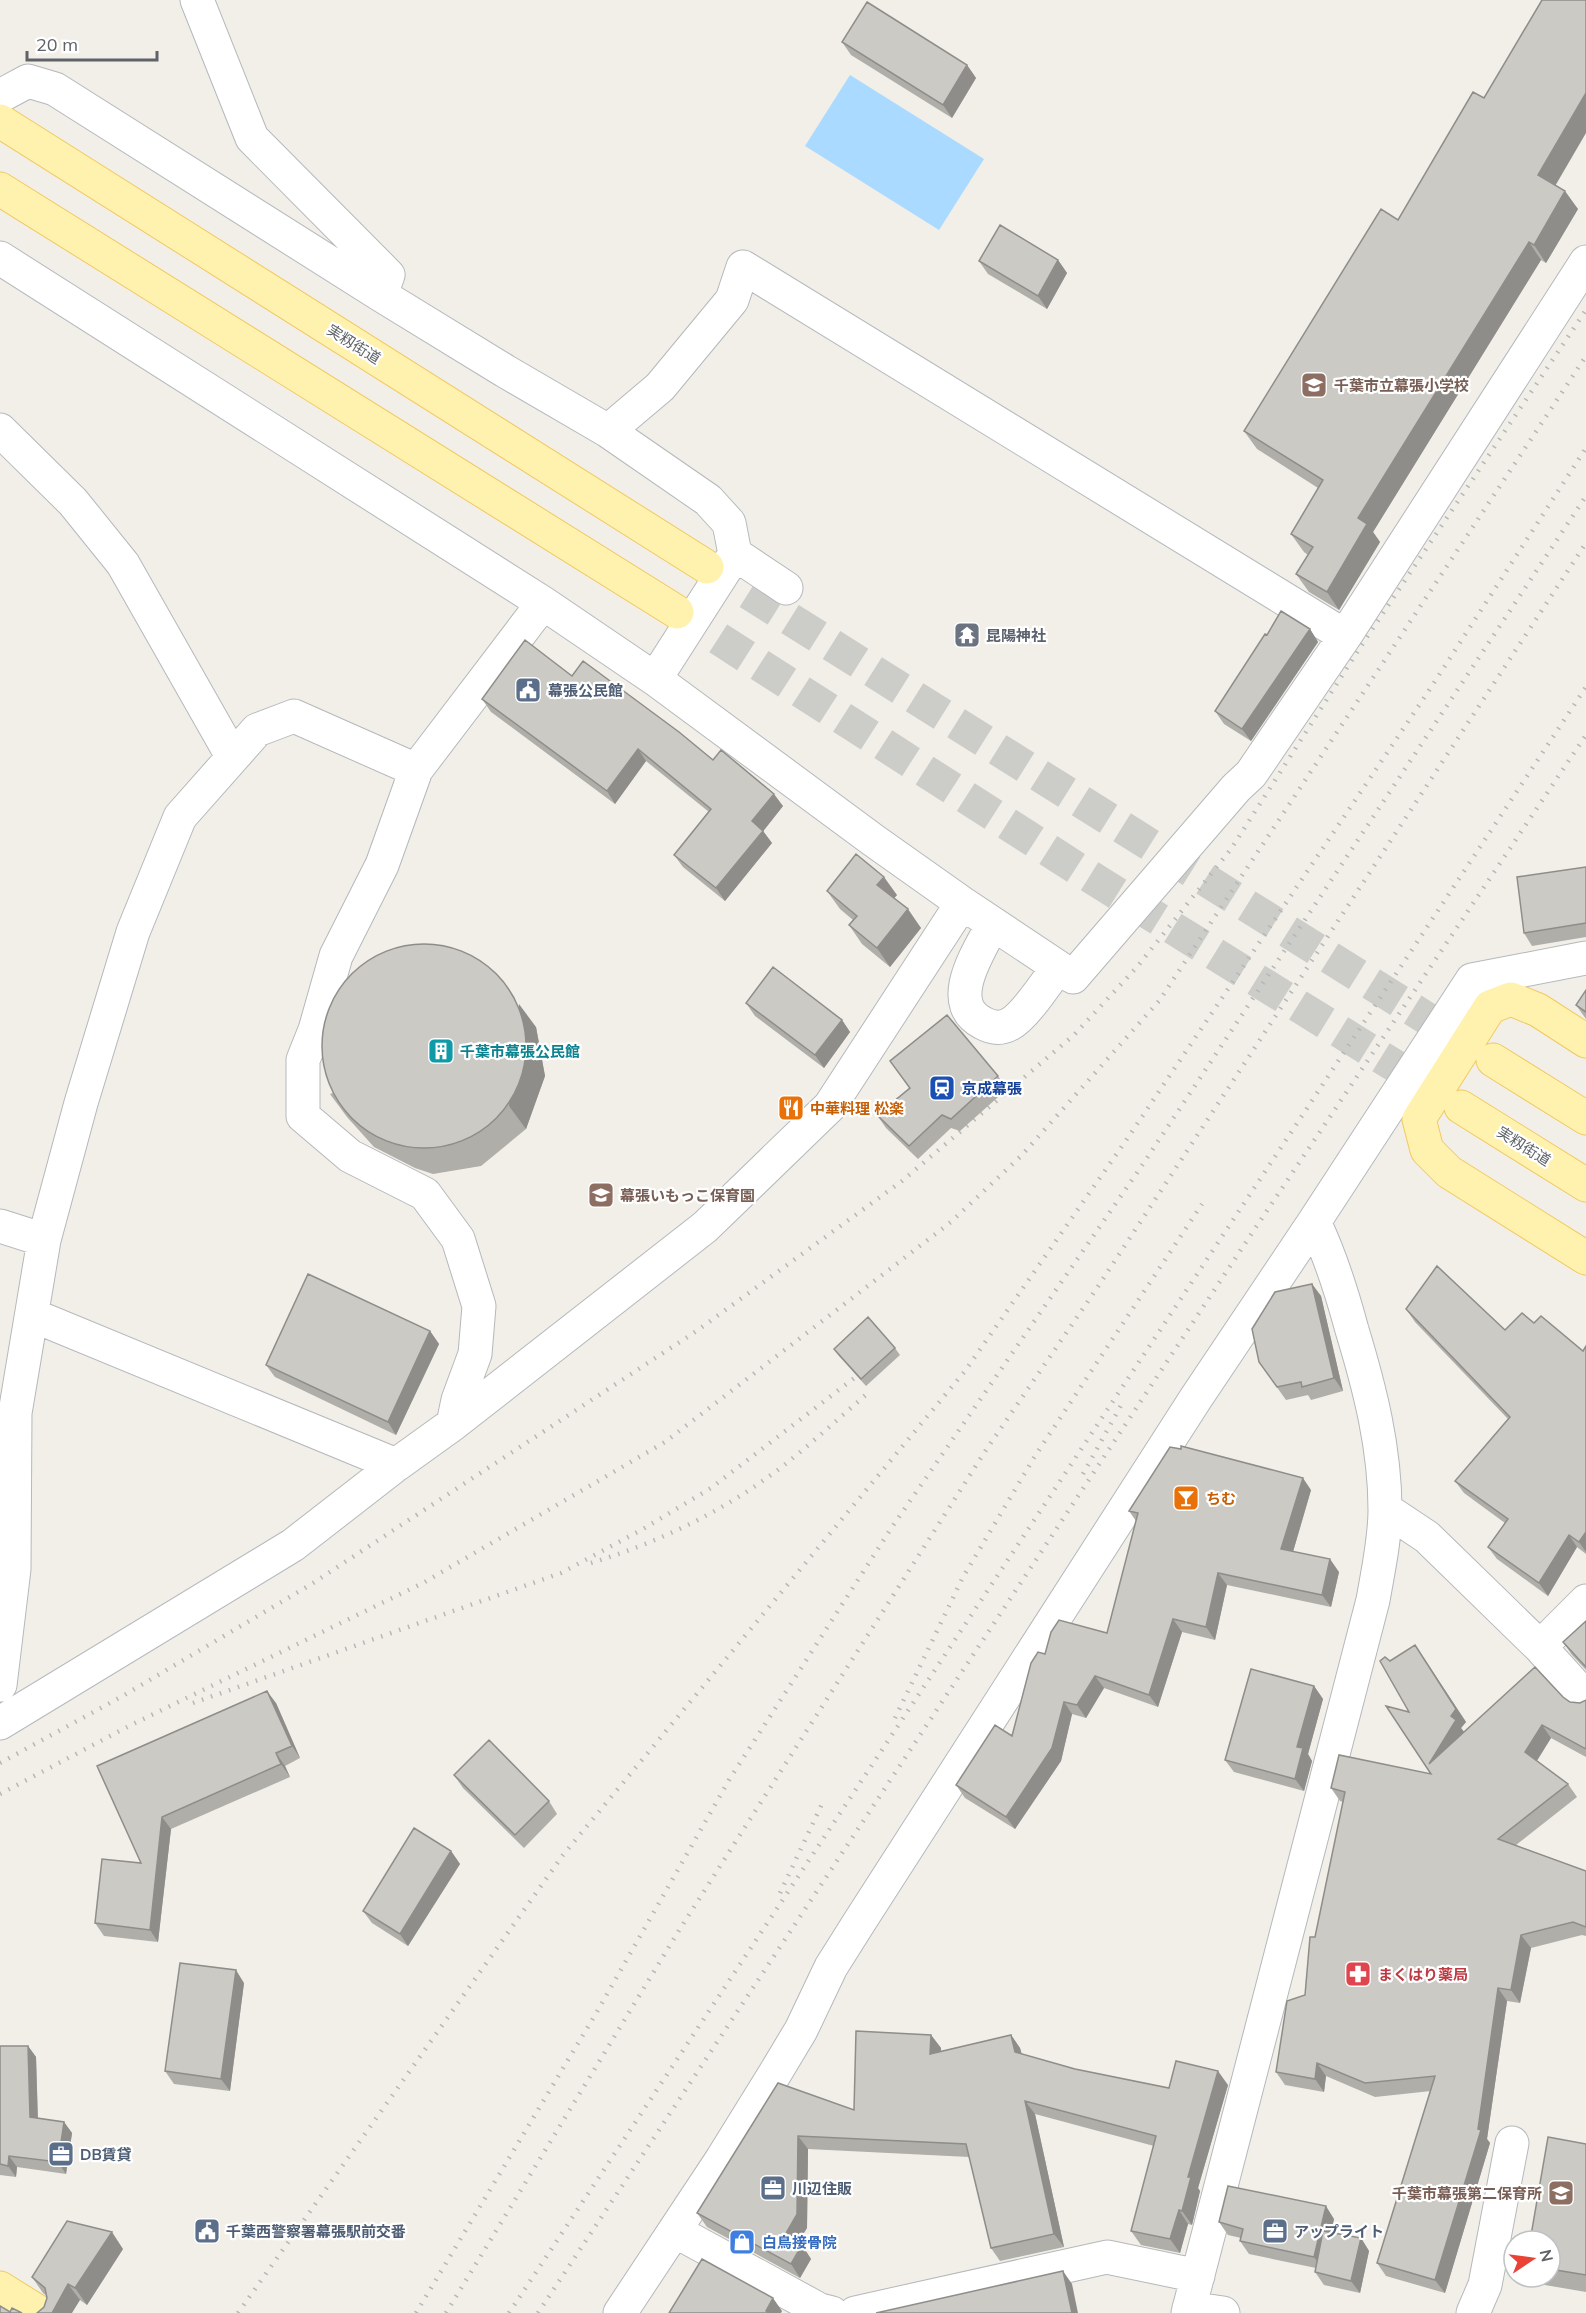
<svg xmlns="http://www.w3.org/2000/svg" width="1586" height="2313" font-family="Mulish,'Noto Sans JP',sans-serif">
  <style>
    .water { fill: #aadaff }
    .lines { fill: none; stroke-linecap: round; stroke-linejoin: round }
    .major-tunnel { stroke: #ccccc8; stroke-width: 33; stroke-dasharray: 33 16; stroke-linecap: butt }
    .minor-casing { stroke: #b5b8bc; stroke-width: 35 }
    .major-casing { stroke: #f2c960; stroke-width: 35 }
    .minor { stroke: #fff; stroke-width: 33 }
    .major { stroke: #fff2af; stroke-width: 33 }
    .rail { stroke: #b6b7b8; stroke-width: 4.5; stroke-dasharray: 1.5 8; stroke-linecap: butt }
    .wall { fill: #afaea9 }
    .shaded-wall { fill: #8f8d8a }
    .building { fill: #cccac5; stroke: #8f8d8a; stroke-width: 1.5 }
    .labels { text-anchor: middle; dominant-baseline: central; stroke-width: 4.5; stroke-linejoin: round; paint-order: stroke }
    .street-label { font-size: 15px; fill: #5f6368; stroke: #fff }
    .education-label { font-size: 15px; font-weight: bold; fill: #785e54; stroke: #fff; text-anchor: start }
    .worship-label { font-size: 15px; font-weight: bold; fill: #5b616d; stroke: #fff; text-anchor: start }
    .service-label { font-size: 15px; font-weight: bold; fill: #4e5e75; stroke: #fff; text-anchor: start }
    .culture-label { font-size: 15px; font-weight: bold; fill: #0d838f; stroke: #fff; text-anchor: start }
    .transit-label { font-size: 15px; font-weight: bold; fill: #164399; stroke: #fff; text-anchor: start }
    .food-label { font-size: 15px; font-weight: bold; fill: #c56008; stroke: #fff; text-anchor: start }
    .health-label { font-size: 15px; font-weight: bold; fill: #be3a42; stroke: #fff; text-anchor: start }
    .shop-label { font-size: 15px; font-weight: bold; fill: #366cbe; stroke: #fff; text-anchor: start }
  </style>
  <rect width="100%" height="100%" fill="#f1efe8"/>
  <path class="water" d="M850,75L984,159L939,230L805,146Z"/>
  <g class="lines">
    <path class="major-tunnel" d="M707,567L1466,1043
      M677,612L1081,871L1434,1090"/>
    <defs>
      <path id="minor" d="M197,0L252,138L388,275L381,295
        M0,96L28,81L55,89L381,295L505,371L608,431L708,500L729,523L735,554L655,679
        M0,258L543,603L655,679L873,840L962,903L1073,977L1236,788L1251,774L1345,636L1586,262
        M0,430L73,502L123,564L232,756
        M608,431L660,387L732,300L743,267L1345,636
        M735,554L786,588
        M993,924C980,950 943,1003 983,1023C992,1028 1001,1029 1010,1024C1025,1016 1047,982 1058,967
        M0,1226L44,1240
        M32,1315L396,1465
        M453,1424L458,1400L475,1354L479,1306L458,1239L425,1194L350,1156L303,1116V1060L315,1030L336,956L382,865L416,770L543,603
        M1385,1509L1427,1537L1540,1647L1586,1698
        M1540,1647L1586,1601
        M0,1685L14,1569L15,1413L44,1240L81,1103L133,932L180,817L257,730L294,716L416,770
        M0,1723L293,1545L396,1465L453,1424L705,1227L830,1106L962,903
        M675,2231L820,2310L832,2313
        M1189,2308L1223,2313
        M620,2313L722,2159L774,2075L801,2030L831,1967L860,1921L1196,1398L1314,1222L1472,980L1586,958
        M855,2313L1107,2257L1198,2276
        M1188,2313L1373,1600C1378,1571 1385,1540 1385,1510C1385,1448 1370,1389 1352,1330C1342,1293 1331,1257 1314,1222
        M1473,2313L1485,2285L1512,2143"/>
      <path id="major" d="M0,121L707,567
        M0,189L677,612
        M1586,1041L1538,1010L1511,999L1490,1007L1419,1119L1427,1150L1449,1172L1586,1258
        M1493,1060L1586,1118
        M1461,1107L1586,1185
        M0,2288L40,2313"/>
    </defs>
    <use href="#minor" class="minor-casing"/>
    <use href="#major" class="major-casing"/>
    <use href="#minor" class="minor"/>
    <use href="#major" class="major"/>
    <path class="rail" d="M1083,1474L1124,1400
      M591,1563C660,1542 726,1510 783,1466C812,1443 839,1418 867,1394
      M193,1703L561,1573L643,1529L711,1488L857,1376
      M895,1718L963,1577L1035,1456L1202,1204
      M0,1763L121,1697L310,1585L698,1330L902,1181L1074,1035L1137,967L1231,849L1361,646L1586,310
      M0,1794L131,1725L423,1583L665,1442L951,1222L1022,1155L1159,1001L1586,356
      M780,1893L822,1804
      M238,2313L563,1855L965,1371L1127,1139L1428,692L1586,448
      M416,2313L598,2010L729,1780L892,1527L1143,1164L1586,496
      M446,2313L678,1932L986,1450L1097,1288L1586,543
      M509,2313L1586,687
      M538,2313L1250,1236L1586,735"/>
  </g>
  <path class="wall" d="M842,42L967,65L976,78L952,118L851,55Z
    M1484,98L1555,185L1578,209L1546,263L1541,260L1373,532L1380,542L1339,610L1309,592L1296,574L1308,555L1304,552L1291,534L1318,488L1257,449L1244,431L1398,220Z
    M1058,260L1067,273L1047,309L988,274L979,261Z
    M1310,629L1318,642L1251,741L1224,724L1215,711Z
    M572,676L713,760L783,806L763,831L772,843L725,901L683,867L674,855L709,812L646,761L615,804L491,712L482,699Z
    M1586,867V937L1532,946L1524,933Z
    M827,891L897,895L894,898L921,928L890,967L862,944L849,925L853,920L840,909Z
    M1586,990V1019L1576,1005Z
    M746,1003L842,1020L850,1032L824,1068L755,1016Z
    M536,1027L545,1076L526,1129L481,1166L433,1174L415,1168L374,1147L347,1117L330,1094Z
    M890,1061L998,1076L1007,1089L960,1131L951,1128L918,1159L886,1128L877,1115L909,1088Z
    M1312,1284L1321,1296L1343,1391L1311,1400L1308,1395L1286,1400L1259,1362Z
    M1406,1309L1505,1330L1534,1323L1583,1351L1586,1346V1554L1577,1547L1548,1596L1497,1559L1488,1547L1505,1523L1464,1493L1455,1481L1508,1419L1415,1322Z
    M430,1331L439,1344L396,1435L275,1377L266,1365Z
    M895,1348L900,1355L866,1386L838,1355L834,1349Z
    M1311,1490L1293,1552L1339,1572L1331,1607L1227,1585L1215,1640L1182,1632L1158,1707L1104,1688L1086,1718L1072,1714L1061,1761L1015,1829L965,1798L956,1785L1012,1736L1045,1654L1107,1633L1136,1521L1129,1511Z
    M1586,1621V1670L1572,1655L1563,1642Z
    M1424,1658L1466,1722L1461,1728L1464,1732L1563,1697L1570,1702L1580,1703L1586,1700V1757L1551,1738L1537,1761L1568,1784L1577,1797L1516,1845L1586,1871V1936L1582,1935L1531,1948L1520,2003L1507,2001L1487,2139L1490,2143L1445,2293L1386,2276L1377,2263L1431,2091L1375,2097L1326,2076L1324,2092L1285,2085L1276,2072L1305,1995L1343,1802L1340,1801L1331,1788L1431,1774L1390,1661Z
    M1314,1686L1323,1699L1308,1754L1312,1761L1304,1791L1234,1772L1225,1760Z
    M276,1703L300,1758L285,1766L290,1777L171,1829L158,1942L104,1936L95,1923L141,1863L97,1766Z
    M454,1775L549,1801L557,1814L524,1848L463,1788Z
    M451,1851L460,1864L408,1946L372,1923L363,1911Z
    M244,1983L230,2091L174,2084L165,2071Z
    M931,2035L941,2048V2051L1011,2035L1020,2048L1022,2054L1075,2069L1169,2088L1228,2085L1198,2188L1200,2191L1192,2225L1188,2224L1180,2253L1141,2245L1131,2231L1154,2146L1035,2114L1064,2247L1000,2261L991,2248L969,2157L808,2149L807,2228L798,2243L802,2245L811,2259L800,2278L707,2227L697,2213L778,2083L854,2110Z
    M0,2046H28L36,2057L38,2118L64,2122L72,2133L66,2174L17,2167L16,2177L0,2175Z
    M1586,2144V2292L1539,2284L1534,2277H1550V2241Z
    M1334,2219L1331,2232L1361,2238L1369,2251L1360,2293L1324,2285L1315,2272L1316,2268L1249,2254L1240,2241L1241,2238L1228,2235L1219,2222Z
    M123,2249L87,2305L80,2300L44,2307L47,2298V2296L43,2293L32,2277Z"/>
  <path class="shaded-wall" d="M967,65L976,78L952,118L943,105Z
    M1586,93V133L1551,193L1538,175Z
    M1565,191L1578,209L1546,263L1534,245Z
    M1529,242L1541,260L1373,532L1380,542L1339,610L1327,592L1358,518Z
    M1058,260L1067,273L1047,309L1038,296Z
    M1310,629L1318,642L1251,741L1242,729Z
    M638,749L646,761L615,804L607,791Z
    M774,794L783,806L761,834L752,821Z
    M763,831L772,843L725,901L716,888Z
    M884,877L897,895L890,903L877,885Z
    M908,909L921,928L890,967L877,948Z
    M519,1004L536,1027L545,1076L526,1129L509,1106Z
    M842,1020L850,1032L824,1068L815,1055Z
    M1312,1284L1321,1296L1343,1391L1334,1378Z
    M430,1331L439,1344L396,1435L388,1422Z
    M1303,1478L1311,1490L1290,1562L1281,1549Z
    M1586,1532V1552L1579,1542Z
    M1569,1535L1577,1547L1548,1596L1539,1583Z
    M1330,1559L1339,1572L1331,1607L1322,1595Z
    M1218,1573L1227,1585L1215,1640L1206,1627Z
    M1173,1619L1182,1632L1158,1707L1149,1695Z
    M1415,1645L1466,1722L1461,1728L1465,1733L1429,1764L1451,1716Z
    M1095,1676L1104,1688L1086,1718L1077,1705Z
    M1314,1686L1323,1699L1308,1754L1312,1761L1304,1791L1295,1779L1297,1747Z
    M267,1691L276,1703L300,1758L292,1746Z
    M1064,1702L1072,1714L1061,1761L1015,1829L1006,1817Z
    M1542,1725L1551,1738L1534,1765L1525,1752Z
    M276,1753L285,1766L290,1777L281,1764Z
    M162,1817L171,1829L158,1942L150,1930Z
    M451,1851L460,1864L408,1946L400,1934Z
    M1521,1935L1531,1948L1520,2003L1511,1990Z
    M236,1970L244,1983L230,2091L221,2079Z
    M1498,1988L1507,2001L1487,2139L1490,2143L1445,2293L1435,2280L1478,2129Z
    M931,2035L941,2048L940,2067L930,2054Z
    M1011,2035L1020,2048L1024,2066L1015,2052Z
    M28,2046L36,2057L38,2128L30,2117Z
    M1317,2063L1326,2076L1324,2092L1315,2079Z
    M1218,2071L1228,2085L1198,2188L1200,2191L1192,2225L1182,2211L1188,2177Z
    M1025,2101L1035,2114L1064,2247L1054,2234Z
    M64,2122L72,2133L66,2174L58,2162Z
    M798,2136L808,2149L807,2228L794,2248L785,2235Z
    M9,2156L17,2167L16,2177L8,2166Z
    M1326,2206L1334,2219L1322,2269L1314,2257Z
    M1179,2210L1188,2224L1180,2253L1170,2239Z
    M112,2232L123,2249L87,2305L75,2288Z
    M1361,2238L1369,2251L1360,2293L1351,2281Z
    M802,2245L811,2259L800,2278L791,2264Z
    M1063,2271L1072,2284L1078,2313H1072Z
    M68,2284L80,2300L72,2313H52Z
    M773,2298L782,2311L781,2313H768L766,2311Z"/>
  <path class="building" d="M1542,0H1586V93L1538,175L1565,191L1534,245L1529,242L1358,518L1367,524L1327,592L1296,574L1313,547L1291,534L1323,480L1244,431L1381,209L1398,220L1473,92L1484,98Z
    M867,2L967,65L943,105L842,42Z
    M1000,225L1058,260L1038,296L979,261Z
    M1281,611L1310,629L1242,729L1215,711L1265,634L1267,635Z
    M525,640L572,676L583,661L679,732L713,760L721,750L774,794L752,821L763,831L716,888L674,855L711,809L638,749L607,791L482,699Z
    M856,854L884,877L877,885L908,909L877,948L849,925L857,916L827,891Z
    M1586,867V923L1524,933L1517,877Z
    M322 1046a102 102 0 1 1 204 0a102 102 0 1 1-204 0Z
    M773,967L842,1020L815,1055L746,1003Z
    M1586,990V1012L1576,1005Z
    M947,1015L998,1076L951,1119L942,1115L909,1146L877,1115L910,1088L890,1061Z
    M1437,1266L1505,1330L1522,1313L1534,1323L1541,1316L1583,1351L1586,1346V1532L1579,1542L1569,1535L1539,1583L1488,1547L1508,1519L1455,1481L1510,1417L1406,1309Z
    M308,1274L430,1331L388,1422L266,1365Z
    M1312,1284L1334,1378L1302,1387L1301,1382L1277,1387L1259,1362L1252,1329L1275,1292Z
    M868,1317L895,1348L861,1379L834,1349Z
    M1181,1446L1303,1478L1281,1549L1330,1559L1322,1595L1218,1573L1206,1627L1173,1619L1149,1695L1095,1676L1077,1705L1064,1702L1052,1748L1006,1817L956,1785L995,1725L1012,1736L1031,1663L1038,1652L1045,1654L1051,1632L1059,1620L1107,1633L1138,1513L1129,1511L1170,1447L1181,1449Z
    M1586,1621V1667L1563,1642Z
    M1415,1645L1456,1709L1451,1716L1456,1720L1429,1764L1535,1667L1563,1697L1570,1702L1580,1703L1586,1700V1749L1542,1725L1525,1752L1568,1784L1498,1839L1586,1871V1927L1573,1922L1521,1935L1511,1990L1498,1988L1478,2129L1481,2130L1435,2280L1377,2263L1435,2076L1365,2083L1317,2063L1315,2079L1276,2072L1287,2001L1305,1995L1310,1937H1315L1345,1792L1331,1788L1339,1755L1431,1774L1386,1706L1409,1712L1380,1661L1385,1657L1390,1661Z
    M1251,1669L1314,1686L1297,1747L1303,1748L1295,1779L1225,1760Z
    M267,1691L292,1746L276,1753L281,1764L162,1817L150,1930L95,1923L102,1859L141,1863L97,1766Z
    M489,1740L549,1801L515,1835L454,1775Z
    M414,1828L451,1851L400,1934L363,1911Z
    M180,1963L236,1970L221,2079L165,2071Z
    M856,2031L931,2035L930,2054L1011,2035L1015,2052L1075,2069L1169,2088L1176,2061L1218,2071L1188,2177H1191L1182,2211L1179,2210L1170,2239L1131,2231L1156,2136L1025,2101L1054,2234L991,2248L966,2144L798,2136L797,2214L785,2235L802,2245L791,2264L697,2213L778,2083L854,2110Z
    M0,2046H28L30,2117L64,2122L58,2162L9,2156L8,2166L0,2164Z
    M1548,2137L1586,2144V2275L1550,2269V2241H1530Z
    M1228,2186L1326,2206L1314,2257L1240,2241L1243,2229L1219,2222Z
    M67,2221L112,2232L75,2288L68,2284L52,2313H37L44,2307L47,2298L45,2288L32,2277Z
    M1323,2231L1361,2238L1351,2281L1315,2272Z
    M702,2259L773,2298L766,2311L770,2313H669Z
    M1063,2271L1072,2313H876Z
    M0,2306L10,2312L12,2308L22,2313H0Z"/>
  <defs>
    <symbol id="school-square" viewBox="-11 -11 22 22"><rect x="-9" y="-9" width="18" height="18" rx="4" fill="#8d6e63" stroke="#fff"/><path d="M0-5L7-2L0 1L-7-2ZM-4 1L0 2.5L4 1V4Q0 6-4 4Z" fill="#fff"/></symbol>
    <symbol id="temple-square" viewBox="-11 -11 22 22"><rect x="-9" y="-9" width="18" height="18" rx="4" fill="#6b7280" stroke="#fff"/><path d="M0-6L5-2H3V0L6.5 2.5H4V6H1.5V3h-3V6H-4V2.5H-6.5L-3 0V-2H-5Z" fill="#fff"/></symbol>
    <symbol id="civic-square" viewBox="-11 -11 22 22"><rect x="-9" y="-9" width="18" height="18" rx="4" fill="#5c6f8a" stroke="#fff"/><path d="M-.6-6.5H3V-4.5H.6V-3L4-1V1h2V6H-6V1h2V-1L-.6-3ZM-1.2 2.5V6h2.4V2.5Z" fill="#fff"/></symbol>
    <symbol id="building-square" viewBox="-11 -11 22 22"><rect x="-9" y="-9" width="18" height="18" rx="4" fill="#0f9aa8" stroke="#fff"/><path d="M-4-6H4V6H1V3H-1V6H-4ZM-2.5-4.3h1.7v1.8h-1.7ZM.8-4.3h1.7v1.8H.8ZM-2.5-1h1.7V.8h-1.7ZM.8-1h1.7V.8H.8Z" fill="#fff"/></symbol>
    <symbol id="station-square" viewBox="-11 -11 22 22"><rect x="-9" y="-9" width="18" height="18" rx="4" fill="#1a4fb4" stroke="#fff"/><path d="M-3-6H3Q5-6 5-4V2Q5 4 3 4L4.5 6H3L1.5 4h-3L-3 6H-4.5L-3 4Q-5 4-5 2V-4Q-5-6-3-6ZM-3.5-4v3h7v-3ZM-3.5 1v1.5H-2V1ZM2 1v1.5H3.5V1Z" fill="#fff"/></symbol>
    <symbol id="restaurant-square" viewBox="-11 -11 22 22"><rect x="-9" y="-9" width="18" height="18" rx="4" fill="#e8710a" stroke="#fff"/><path d="M-5-6h1v4h1v-4h1v4h1v-4h1v5L-1.5 .5V6h-2V.5L-5-1ZM5-6V6H3V1.5H1.5Q1.5-4 5-6Z" fill="#fff"/></symbol>
    <symbol id="bar-square" viewBox="-11 -11 22 22"><rect x="-9" y="-9" width="18" height="18" rx="4" fill="#e8710a" stroke="#fff"/><path d="M-6-5H6L.8 .8V4.5H3.5V6h-7V4.5H-.8V.8Z" fill="#fff"/></symbol>
    <symbol id="pharmacy-square" viewBox="-11 -11 22 22"><rect x="-9" y="-9" width="18" height="18" rx="4" fill="#e0444e" stroke="#fff"/><path d="M-2-6h4v4h4v4h-4v4h-4v-4h-4v-4h4Z" fill="#fff"/></symbol>
    <symbol id="office-square" viewBox="-11 -11 22 22"><rect x="-9" y="-9" width="18" height="18" rx="4" fill="#5c6f8a" stroke="#fff"/><path d="M-6-3h4V-5.5h4V-3h4V5H-6ZM-1-4.5V-3h2v-1.5ZM-6 0V1H6V0Z" fill="#fff"/></symbol>
    <symbol id="shop-square" viewBox="-11 -11 22 22"><rect x="-9" y="-9" width="18" height="18" rx="4" fill="#3f7fe0" stroke="#fff"/><path d="M-5-2.5h2.3a2.7 3.5 0 0 1 5.4 0H5L5.5 6h-11ZM-1.5-2.5h3a1.5 2.3 0 0 0-3 0Z" fill="#fff"/></symbol>
  </defs>
  <g fill-rule="evenodd">
    <use href="#school-square" x="1299" y="370" width="30" height="30"/>
    <use href="#temple-square" x="952" y="620" width="30" height="30"/>
    <use href="#civic-square" x="513" y="675" width="30" height="30"/>
    <use href="#building-square" x="426" y="1036" width="30" height="30"/>
    <use href="#station-square" x="927" y="1073" width="30" height="30"/>
    <use href="#restaurant-square" x="776" y="1093" width="30" height="30"/>
    <use href="#school-square" x="586" y="1180" width="30" height="30"/>
    <use href="#bar-square" x="1171" y="1483" width="30" height="30"/>
    <use href="#pharmacy-square" x="1343" y="1959" width="30" height="30"/>
    <use href="#office-square" x="46" y="2139" width="30" height="30"/>
    <use href="#office-square" x="758" y="2173" width="30" height="30"/>
    <use href="#school-square" x="1546" y="2178" width="30" height="30"/>
    <use href="#civic-square" x="192" y="2216" width="30" height="30"/>
    <use href="#office-square" x="1260" y="2216" width="30" height="30"/>
    <use href="#shop-square" x="727" y="2227" width="30" height="30"/>
  </g>
  <g class="labels">
    <g class="street-label">
      <text transform="translate(354 344) rotate(32)">実籾街道</text>
      <text transform="translate(1524 1146) rotate(32)">実籾街道</text>
    </g>
    <g class="education-label">
      <text x="1334" y="385">千葉市立幕張小学校</text>
      <text x="620" y="1195">幕張いもっこ保育園</text>
      <text x="1542" y="2193" text-anchor="end">千葉市幕張第二保育所</text>
    </g>
    <g class="worship-label">
      <text x="986" y="635">昆陽神社</text>
    </g>
    <g class="service-label">
      <text x="548" y="690">幕張公民館</text>
      <text x="80" y="2154">DB賃貸</text>
      <text x="792" y="2188">川辺住販</text>
      <text x="226" y="2231">千葉西警察署幕張駅前交番</text>
      <text x="1294" y="2231">アップライト</text>
    </g>
    <g class="culture-label">
      <text x="460" y="1051">千葉市幕張公民館</text>
    </g>
    <g class="transit-label">
      <text x="962" y="1088">京成幕張</text>
    </g>
    <g class="food-label">
      <text x="810" y="1108">中華料理 松楽</text>
      <text x="1206" y="1498">ちむ</text>
    </g>
    <g class="health-label">
      <text x="1378" y="1974">まくはり薬局</text>
    </g>
    <g class="shop-label">
      <text x="762" y="2242">白鳥接骨院</text>
    </g>
  </g>
  <g transform="translate(1532 2259) rotate(77)"><circle r="28" fill="#ffffff" stroke="#bfc1c3" stroke-width="1.5"/>
  <path d="M0-4.5L10 22L0 15L-10 22Z" fill="#ea4335"/>
  <text y="-9" font-size="16" font-weight="bold" text-anchor="middle" fill="#5f6368">N</text>
  </g>
  <path d="M27 51v9h130v-9" fill="none" stroke="#5f6368" stroke-width="3"/>
  <text x="36" y="51" font-size="18" fill="#5f6368" stroke="#ffffff" stroke-width="4.5" paint-order="stroke">20 m</text>
</svg>
